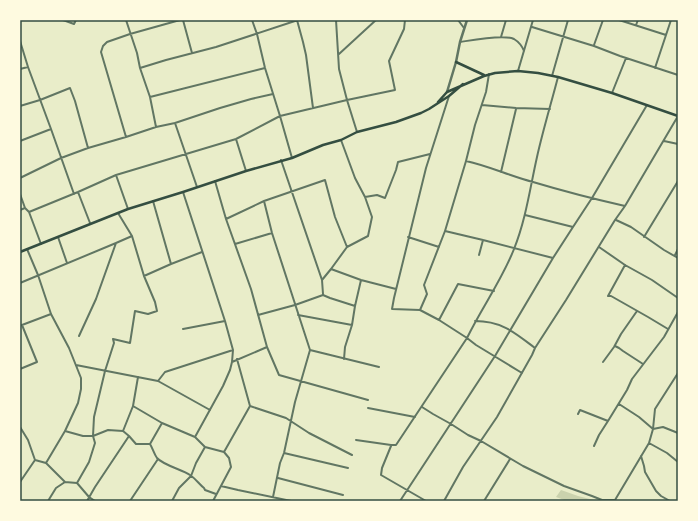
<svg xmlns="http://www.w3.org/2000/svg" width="698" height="521" font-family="Commissioner,sans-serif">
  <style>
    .green { fill: #cad2ad }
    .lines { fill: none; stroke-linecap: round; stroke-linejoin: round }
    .minor { stroke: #617663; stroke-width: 2 }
    .tertiary { stroke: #617663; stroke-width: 2.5 }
    .secondary { stroke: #344e41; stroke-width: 2.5 }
    .neatline { fill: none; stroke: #344e41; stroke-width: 1.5 }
  </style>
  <rect width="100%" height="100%" fill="#e9edc9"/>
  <path class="green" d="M561,490L578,496L598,501H567L556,497Z"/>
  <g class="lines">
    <path class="minor" d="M63,20L74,24L76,20
      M126,20L137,53L140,68L150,97L156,127
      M183,20L192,53
      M252,20L257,34L265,68L280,116L292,158
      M297,20L303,42L306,55L313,108
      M336,20L339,69L347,100L357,132
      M458,20L464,28
      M619,20L666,35
      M636,25L638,20
      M532,27L594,46L620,56L678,75
      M501,37L506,20
      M20,41L28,67L51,129L74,194
      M460,42C473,40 504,34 514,39C519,42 522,46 524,51
      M594,45L603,20
      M339,54L376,20
      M140,68L166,60L216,47L298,20
      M655,68L671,20
      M20,69L28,67
      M518,71L533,20
      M552,76L568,20
      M612,93L626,58
      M449,96L426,168L394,298L392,309L420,310L439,320L467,338L476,345L522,373
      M150,97L265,68
      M482,105L516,108L550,109
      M20,106L40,100L70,88L75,101L88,148
      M175,123L197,187
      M126,137L101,52L103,46L107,42L130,34L180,20
      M236,139L246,171
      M341,140L355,178L365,197
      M20,141L51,129
      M664,141L678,144
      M281,160L322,280L323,294
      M466,161C489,166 510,176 533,182C563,191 594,199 625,206
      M501,172L516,109
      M116,175L128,209
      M20,178L61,158L88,148L126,137L156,127L175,123L220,108L251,99L273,94
      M215,181L226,219L251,289L267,347L279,375L368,400
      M78,192L90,223
      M183,192L225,321L233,350
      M20,194L25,208L29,212L41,244
      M264,201L272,233L310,350L295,402L284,453L280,463L273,497
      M20,210L25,208
      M29,212L78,192L116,175L236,139L280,116L347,100L395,90L389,61L404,29L405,20
      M525,215L573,227
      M226,219L264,201L325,180L335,217L347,247L331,269L322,280
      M616,220L631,227L664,250L678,258
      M445,231L483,240L553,258
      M58,237L67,263
      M408,237L439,247
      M644,237L678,181
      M235,244L272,233
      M347,247L368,236L372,217L365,197L377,195L385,198L396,170L398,162L430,154
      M599,247L625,265L652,280L678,298
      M27,249L38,275L51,314L69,348L81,378V389L78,403L65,431
      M479,255L483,240
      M675,255L678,249
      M171,264L202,252
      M625,265L608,296H611L648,317L668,329
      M331,269L361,280L396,289
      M144,276L171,264L153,201
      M20,283L116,243
      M355,306L361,280
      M420,310L427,294L424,285L445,231L466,161L475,125L486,92L489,74
      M258,315L295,305L323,295L330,298L355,306L352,325L345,347L344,359
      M298,315L352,325
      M439,320L458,284L494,291
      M475,321C502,321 515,333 535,348
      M183,329L225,321
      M79,336L96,299L116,243L132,236
      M615,346L619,348L623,351L643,364
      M310,350L379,367
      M237,359L250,406L286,418L309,433L352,455
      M603,362L614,347L621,334L637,311
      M76,365L158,381L210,410
      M20,369L37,362L22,325L51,314
      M158,381L165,372L233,350L232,362
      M619,404L639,417L653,429
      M133,406L162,423L195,437L205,447L224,452L229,458L231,467L213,501
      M422,407L433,414L451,424L468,435L481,441L523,466L564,486L592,496L602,500H615
      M368,408L415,417
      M578,414L580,410L608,421L627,390L632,379L664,337L678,312
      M20,427L28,440L35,460L20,482
      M653,429L663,427L678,433
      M123,431L133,406L138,377
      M195,437L223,386L230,370L232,362L267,347
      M356,440L391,445H396L467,338C482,307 502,280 514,249C526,219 530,188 537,157C543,130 551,104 558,77
      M649,443L667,453L678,462
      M150,444L162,423
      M391,446L382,468L381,475L426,501
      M594,446L599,435L608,421
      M224,452L250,406
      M284,453L348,468
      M641,456L644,466L645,472L656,491L661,496L670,501
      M35,460L46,463L65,431L83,436H93L108,430L123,431L129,436L136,444H150C153,449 154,454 157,458C163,465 183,470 190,475C196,479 199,484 204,488L205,490L216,494
      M46,463L65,482
      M278,478L343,495
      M77,483L89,462L95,443L93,436L94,417L105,371L114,343L113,339L130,343L135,311L148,314L157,311L155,302L144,276L132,236L118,213
      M221,486L238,490L291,501
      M615,500L649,443L653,429L655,409L678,373
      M48,501L56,488L65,482L77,483L89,497L95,501
      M87,501L95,487L129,436
      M130,501L158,459
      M172,501L179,488L191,476L196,463L205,447
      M400,501L495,356L553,258L573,227L592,198L647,105
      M444,501L463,467L497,417L532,355L535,348L566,300L615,220L625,206L678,116
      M484,501L510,459"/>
    <path class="tertiary" d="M447,92L456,62L460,42L467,20"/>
    <path class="secondary" d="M456,62L484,75
      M438,102L447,92L484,76L495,73L518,71L538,73L558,77L612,93L678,116
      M20,252L128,209L183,192L246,171L292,158L323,145L341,140L357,132L396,122L421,113L429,109L449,96L463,84"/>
  </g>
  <rect width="698" height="521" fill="none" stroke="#fefae0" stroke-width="42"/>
  <rect x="21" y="21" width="656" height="479" class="neatline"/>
</svg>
